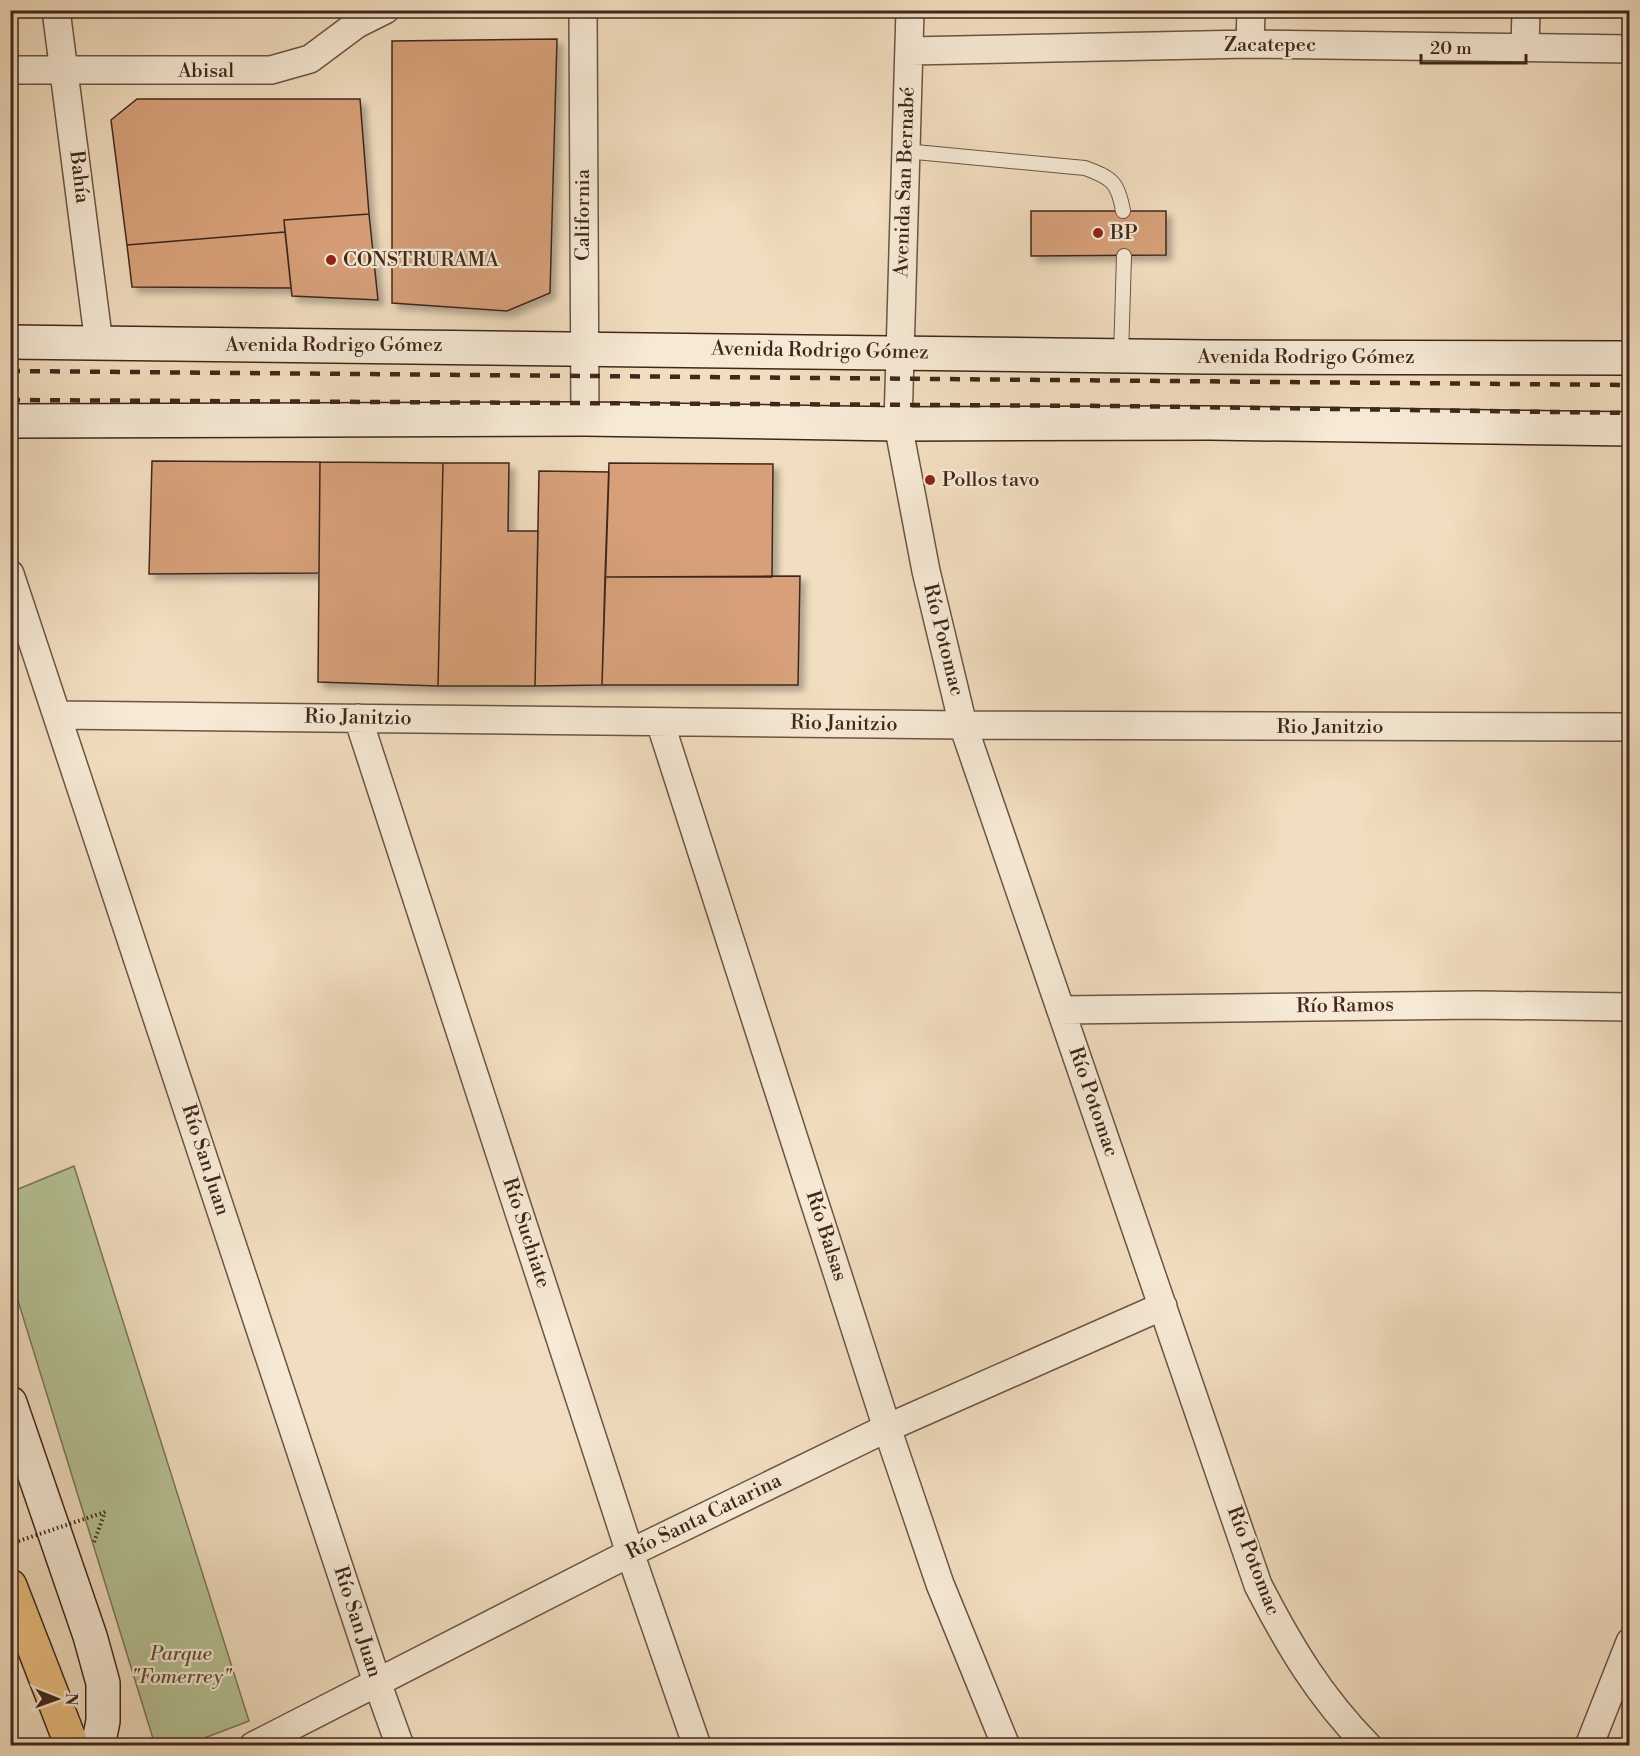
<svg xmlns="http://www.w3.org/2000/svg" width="1640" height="1756" font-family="'Libre Bodoni',serif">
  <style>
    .green { fill: #b6c295; stroke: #7b7458; stroke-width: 1.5 }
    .building { fill: #d7a07a; stroke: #40271b; stroke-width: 1.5; filter: url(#shadow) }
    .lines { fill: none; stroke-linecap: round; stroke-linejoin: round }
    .lane-casing { stroke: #6c5444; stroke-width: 16 }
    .street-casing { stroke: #6c5444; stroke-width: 30 }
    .secondary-casing { stroke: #40271b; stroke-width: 36 }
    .highway-casing { stroke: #40271b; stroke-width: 36 }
    .path { stroke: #40271b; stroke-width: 4; stroke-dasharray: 1.5 3; stroke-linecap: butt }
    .lane { stroke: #f6e9d5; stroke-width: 14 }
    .street { stroke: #f6e9d5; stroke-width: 27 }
    .secondary { stroke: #f6e9d5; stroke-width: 33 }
    .highway { stroke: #e8be80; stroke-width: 33 }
    .rail { stroke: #40271b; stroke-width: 4.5; stroke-dasharray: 10 10; stroke-linecap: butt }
    .path-bridge { stroke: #40271b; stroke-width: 4; stroke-dasharray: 1.5 3; stroke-linecap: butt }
    .poi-dot { fill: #8f2418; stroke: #f6e9d5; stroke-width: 2 }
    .labels { text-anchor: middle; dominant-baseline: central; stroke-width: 4.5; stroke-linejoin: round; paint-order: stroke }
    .street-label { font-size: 20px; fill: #40271b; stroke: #f6e9d5 }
    .poi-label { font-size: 20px; fill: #40271b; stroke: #f6e9d5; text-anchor: start }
    .park-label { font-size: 20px; font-style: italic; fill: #5e4e3a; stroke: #f6e9d5 }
  </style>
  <defs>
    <filter id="shadow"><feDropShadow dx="5.5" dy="5.5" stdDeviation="3" flood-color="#0004"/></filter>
  </defs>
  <rect width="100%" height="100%" fill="#f1ddbf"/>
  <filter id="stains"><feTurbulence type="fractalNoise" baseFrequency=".00333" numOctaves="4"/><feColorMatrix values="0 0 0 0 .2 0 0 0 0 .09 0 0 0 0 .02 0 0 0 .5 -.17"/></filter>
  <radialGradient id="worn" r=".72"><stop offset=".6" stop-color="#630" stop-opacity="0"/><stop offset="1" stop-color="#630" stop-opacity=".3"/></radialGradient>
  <path class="green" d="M74,1166L249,1721L186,1745H155L11,1278V1192Z"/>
  <path class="building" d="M557,39L550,293L507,311L392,303V41Z
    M137,99H360L369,214L284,220L285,232L127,245L111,120Z
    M1031,211H1166V255L1031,256Z
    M369,214L378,300L292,296L284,220Z
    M285,232L291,288L132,287L127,245Z
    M152,461L320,462L319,573L149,574Z
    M320,462L443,463L438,686L318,682Z
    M443,463H509L508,531H538L535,686H438Z
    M609,463L773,464L772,577H605Z
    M539,471L609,472L602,685L535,686Z
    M800,576L798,685H602L605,577Z"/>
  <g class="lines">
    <defs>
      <path id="lane" d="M905,151L1085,168C1112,178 1118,182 1123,211
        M1121,356L1124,256"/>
      <path id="street" d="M56,10L99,344
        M583,10L585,419
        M910,10L898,424L926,571L963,725L1258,1585C1290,1647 1319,1696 1368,1746
        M1250,44L1251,10
        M1525,47L1526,10
        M910,51L1250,44L1630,49
        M10,70H271L310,59L357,24L385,10
        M10,574L377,1682L400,1746
        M58,715L963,725L1630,727
        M358,718L630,1553L697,1746
        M660,722L887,1428L940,1584L1006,1746
        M1061,1010L1477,1005L1630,1007
        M253,1746L630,1553L887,1428L1163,1306
        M1589,1746L1630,1642"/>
      <path id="secondary" d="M10,342L1208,357L1630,358
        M10,421L585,419L898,424L1210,423L1630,429
        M10,1403L90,1636L103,1683V1721L98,1746"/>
      <path id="highway" d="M10,1586L72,1746"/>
    </defs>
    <use href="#lane" class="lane-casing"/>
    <use href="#street" class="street-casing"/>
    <use href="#secondary" class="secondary-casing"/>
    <use href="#highway" class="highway-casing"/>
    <path class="path" d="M94,1542L105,1512"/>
    <use href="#lane" class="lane"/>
    <use href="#street" class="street"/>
    <use href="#secondary" class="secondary"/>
    <use href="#highway" class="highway"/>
    <path class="rail" d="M10,371L1630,385
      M10,400L1117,406L1630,413"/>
    <path class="path-bridge" d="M10,1544L105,1512"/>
  </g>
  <g class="poi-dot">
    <circle cx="1098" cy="233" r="6"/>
    <circle cx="331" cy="260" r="6"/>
    <circle cx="930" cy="480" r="6"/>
  </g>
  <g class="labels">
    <g class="street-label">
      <text x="1270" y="45">Zacatepec</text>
      <text x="206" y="71">Abisal</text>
      <text transform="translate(79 177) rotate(83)">Bahía</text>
      <text transform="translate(905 182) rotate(-88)">Avenida San Bernabé</text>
      <text transform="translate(583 215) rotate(-90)">California</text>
      <text x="334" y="345">Avenida Rodrigo Gómez</text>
      <text transform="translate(820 351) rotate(1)">Avenida Rodrigo Gómez</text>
      <text x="1306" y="357">Avenida Rodrigo Gómez</text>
      <text transform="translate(943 640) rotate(76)">Río Potomac</text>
      <text transform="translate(358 718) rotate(1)">Rio Janitzio</text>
      <text transform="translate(844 724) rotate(1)">Rio Janitzio</text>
      <text x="1330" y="727">Rio Janitzio</text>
      <text transform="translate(1345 1006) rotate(-1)">Río Ramos</text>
      <text transform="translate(1093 1102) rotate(71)">Río Potomac</text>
      <text transform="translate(205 1160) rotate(72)">Río San Juan</text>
      <text transform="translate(526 1233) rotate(72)">Río Suchiate</text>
      <text transform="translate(826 1236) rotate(72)">Río Balsas</text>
      <text transform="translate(704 1517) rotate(-26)">Río Santa Catarina</text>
      <text transform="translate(1253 1561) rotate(69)">Río Potomac</text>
      <text transform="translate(357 1622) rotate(72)">Río San Juan</text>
    </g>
    <g class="poi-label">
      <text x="1110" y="233">BP</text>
      <text x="343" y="260">CONSTRURAMA</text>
      <text x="942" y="480">Pollos tavo</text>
    </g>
    <g class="park-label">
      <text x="181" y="1654">Parque<tspan x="181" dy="23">"Fomerrey"</tspan></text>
    </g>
  </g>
  <rect width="1640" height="1756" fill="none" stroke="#f1ddbf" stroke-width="36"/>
  <rect x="12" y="12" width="1616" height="1732" fill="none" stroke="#40271b" stroke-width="3"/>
  <rect x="18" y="18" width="1604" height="1720" fill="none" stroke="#40271b" stroke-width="1.5"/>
  <g transform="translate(57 1699) rotate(91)" stroke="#f6e9d5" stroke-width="4.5" paint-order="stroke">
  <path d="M0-4.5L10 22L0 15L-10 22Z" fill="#40271b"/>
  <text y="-9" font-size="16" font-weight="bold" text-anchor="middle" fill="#40271b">N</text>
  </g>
  <path d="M1421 54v9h105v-9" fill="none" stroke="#40271b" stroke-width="3"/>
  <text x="1430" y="54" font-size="18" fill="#40271b" stroke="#f6e9d5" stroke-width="4.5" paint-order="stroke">20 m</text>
  <rect width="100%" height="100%" filter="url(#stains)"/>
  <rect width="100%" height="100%" fill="url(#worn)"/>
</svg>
